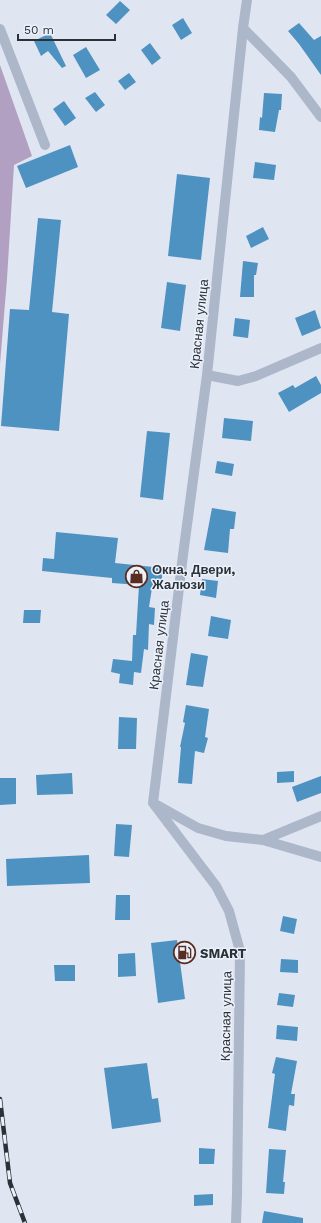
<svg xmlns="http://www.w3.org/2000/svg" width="321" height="1223" font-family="'Work Sans',sans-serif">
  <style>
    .green { fill: #b1a0c1 }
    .building { fill: #4e92c2 }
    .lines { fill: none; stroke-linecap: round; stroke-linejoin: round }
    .minor { stroke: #acb7ca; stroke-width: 10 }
    .rail-casing { stroke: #2a3238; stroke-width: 4.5 }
    .rail { stroke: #ecf0fa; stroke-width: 3; stroke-dasharray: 9; stroke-linecap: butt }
    .labels { text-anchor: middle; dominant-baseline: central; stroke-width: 3; stroke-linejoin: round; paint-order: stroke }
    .street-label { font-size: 13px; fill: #2a3238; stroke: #ecf0fa }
    .poi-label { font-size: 13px; font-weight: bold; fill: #2a3238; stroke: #ecf0fa; text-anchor: start }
  </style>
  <rect width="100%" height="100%" fill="#e0e5f2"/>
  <path class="green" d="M0,65L32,156L14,165L7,279L0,364Z"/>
  <path class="building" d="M120,1L130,10L116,24L106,15Z
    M183,18L192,33L181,40L172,25Z
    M299,23L314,40L321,36V75L299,44L288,31Z
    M50,33L66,66L62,68L48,51L41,56L34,41Z
    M150,43L161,58L152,65L141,50Z
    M86,47L100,70L86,78L73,55Z
    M129,73L136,82L125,90L118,81Z
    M95,92L105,105L96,112L85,98Z
    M264,93L282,94L281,110H279L275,132L259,130L260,117L262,118Z
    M64,101L76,118L65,126L53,109Z
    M70,145L78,167L26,188L17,166Z
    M255,162L276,165L274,180L253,178Z
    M177,174L210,178L201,260L168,256Z
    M38,218L61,220L52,312L69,314L59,431L1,426L10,309L29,310Z
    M263,227L269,239L251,248L246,236Z
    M243,261L258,263L256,275H254V297H240Z
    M167,282L186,285L180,331L161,328Z
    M315,310L321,328L302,336L295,318Z
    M235,318L250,320L248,338L233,336Z
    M316,376L321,385V393L289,412L278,393L293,385L295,388Z
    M224,418L253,421L251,441L222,438Z
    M147,431L170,433L163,500L140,497Z
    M217,461L234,464L232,476L215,473Z
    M212,508L236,512L234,529H230L228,553L204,550Z
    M56,532L118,538L115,563L163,568L161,587H157V589L152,588L149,607L155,608L154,625L149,624L148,650L144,649L141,673L134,672L133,685L119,683L120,674L111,672L113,659L132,661L133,635H136L139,585L112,583V578L42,571L43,558L54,559Z
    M202,579L218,581L216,598L200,595Z
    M24,610H41L40,623H23Z
    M211,616L231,620L228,639L208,636Z
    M191,653L208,656L203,687L186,685Z
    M186,705L209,709L205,737L208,738L204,753L195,751L192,784L178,783L181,747H180L185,723L183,722Z
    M119,717L137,718L136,749H118Z
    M294,771V782L277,783V772Z
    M72,773L73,794L37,795L36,775Z
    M321,776V793L297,802L292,787Z
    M0,778H16V804L0,805Z
    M116,824L132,825L129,857L114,856Z
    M89,855L90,883L7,886L6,859Z
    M116,895H130V920H115Z
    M283,916L297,919L294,934L280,931Z
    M177,940L185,999L158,1003L151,943Z
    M135,953L136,976L118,977V954Z
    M281,959L298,960V973L280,972Z
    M54,965H75V981H55Z
    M279,993L295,995L293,1007L277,1005Z
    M277,1025L298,1027L297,1041L276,1039Z
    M276,1057L297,1061L291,1094H295L294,1106L289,1105L286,1131L268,1128L275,1074L272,1073Z
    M147,1063L152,1099L158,1098L161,1122L112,1129L104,1068Z
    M199,1148L215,1149L214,1164H199Z
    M269,1149L286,1150L283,1182H285L284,1194L266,1193Z
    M213,1194V1205L194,1206V1195Z
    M264,1211L303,1218V1223H262Z"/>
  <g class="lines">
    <path class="minor" d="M243,28L291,77L321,117
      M0,29L45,145
      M207,375L238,381L256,376L321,348
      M157,805L198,828L226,836L263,840L321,816
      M263,840L321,857
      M236,1223L237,1195L240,951L229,911L216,886L153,803L183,555L207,375L243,28L247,0"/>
    <defs>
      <path id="rail" d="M0,1099L10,1183L25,1223"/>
    </defs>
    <use href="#rail" class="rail-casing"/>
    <use href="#rail" class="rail"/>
  </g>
  <defs>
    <symbol id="shop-ring" viewBox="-11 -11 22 22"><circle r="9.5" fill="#ecf0fa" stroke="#592e21" stroke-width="1.5"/><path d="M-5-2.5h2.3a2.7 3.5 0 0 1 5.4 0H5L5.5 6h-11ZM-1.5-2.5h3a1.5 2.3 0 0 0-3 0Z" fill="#592e21"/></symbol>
    <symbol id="fuel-ring" viewBox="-11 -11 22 22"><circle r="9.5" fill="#ecf0fa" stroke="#592e21" stroke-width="1.5"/><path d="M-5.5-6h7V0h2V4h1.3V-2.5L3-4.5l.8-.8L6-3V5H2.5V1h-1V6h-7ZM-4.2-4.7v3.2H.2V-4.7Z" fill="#592e21"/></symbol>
  </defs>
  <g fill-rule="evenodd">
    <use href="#shop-ring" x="124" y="564" width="25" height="25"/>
    <use href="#fuel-ring" x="172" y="940" width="25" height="25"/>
  </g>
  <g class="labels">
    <g class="street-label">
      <text transform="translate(199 324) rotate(-84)">Красная улица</text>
      <text transform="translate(159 645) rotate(-83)">Красная улица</text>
      <text transform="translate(226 1016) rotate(-89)">Красная улица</text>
    </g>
    <g class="poi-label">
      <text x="152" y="569">Окна, Двери,<tspan x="152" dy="15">Жалюзи</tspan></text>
      <text x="200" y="953">SMART</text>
    </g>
  </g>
  <path d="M18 34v6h97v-6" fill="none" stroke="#2a3238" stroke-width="2"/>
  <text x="24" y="34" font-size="12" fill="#2a3238" stroke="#ecf0fa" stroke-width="3" paint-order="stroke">50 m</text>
</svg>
